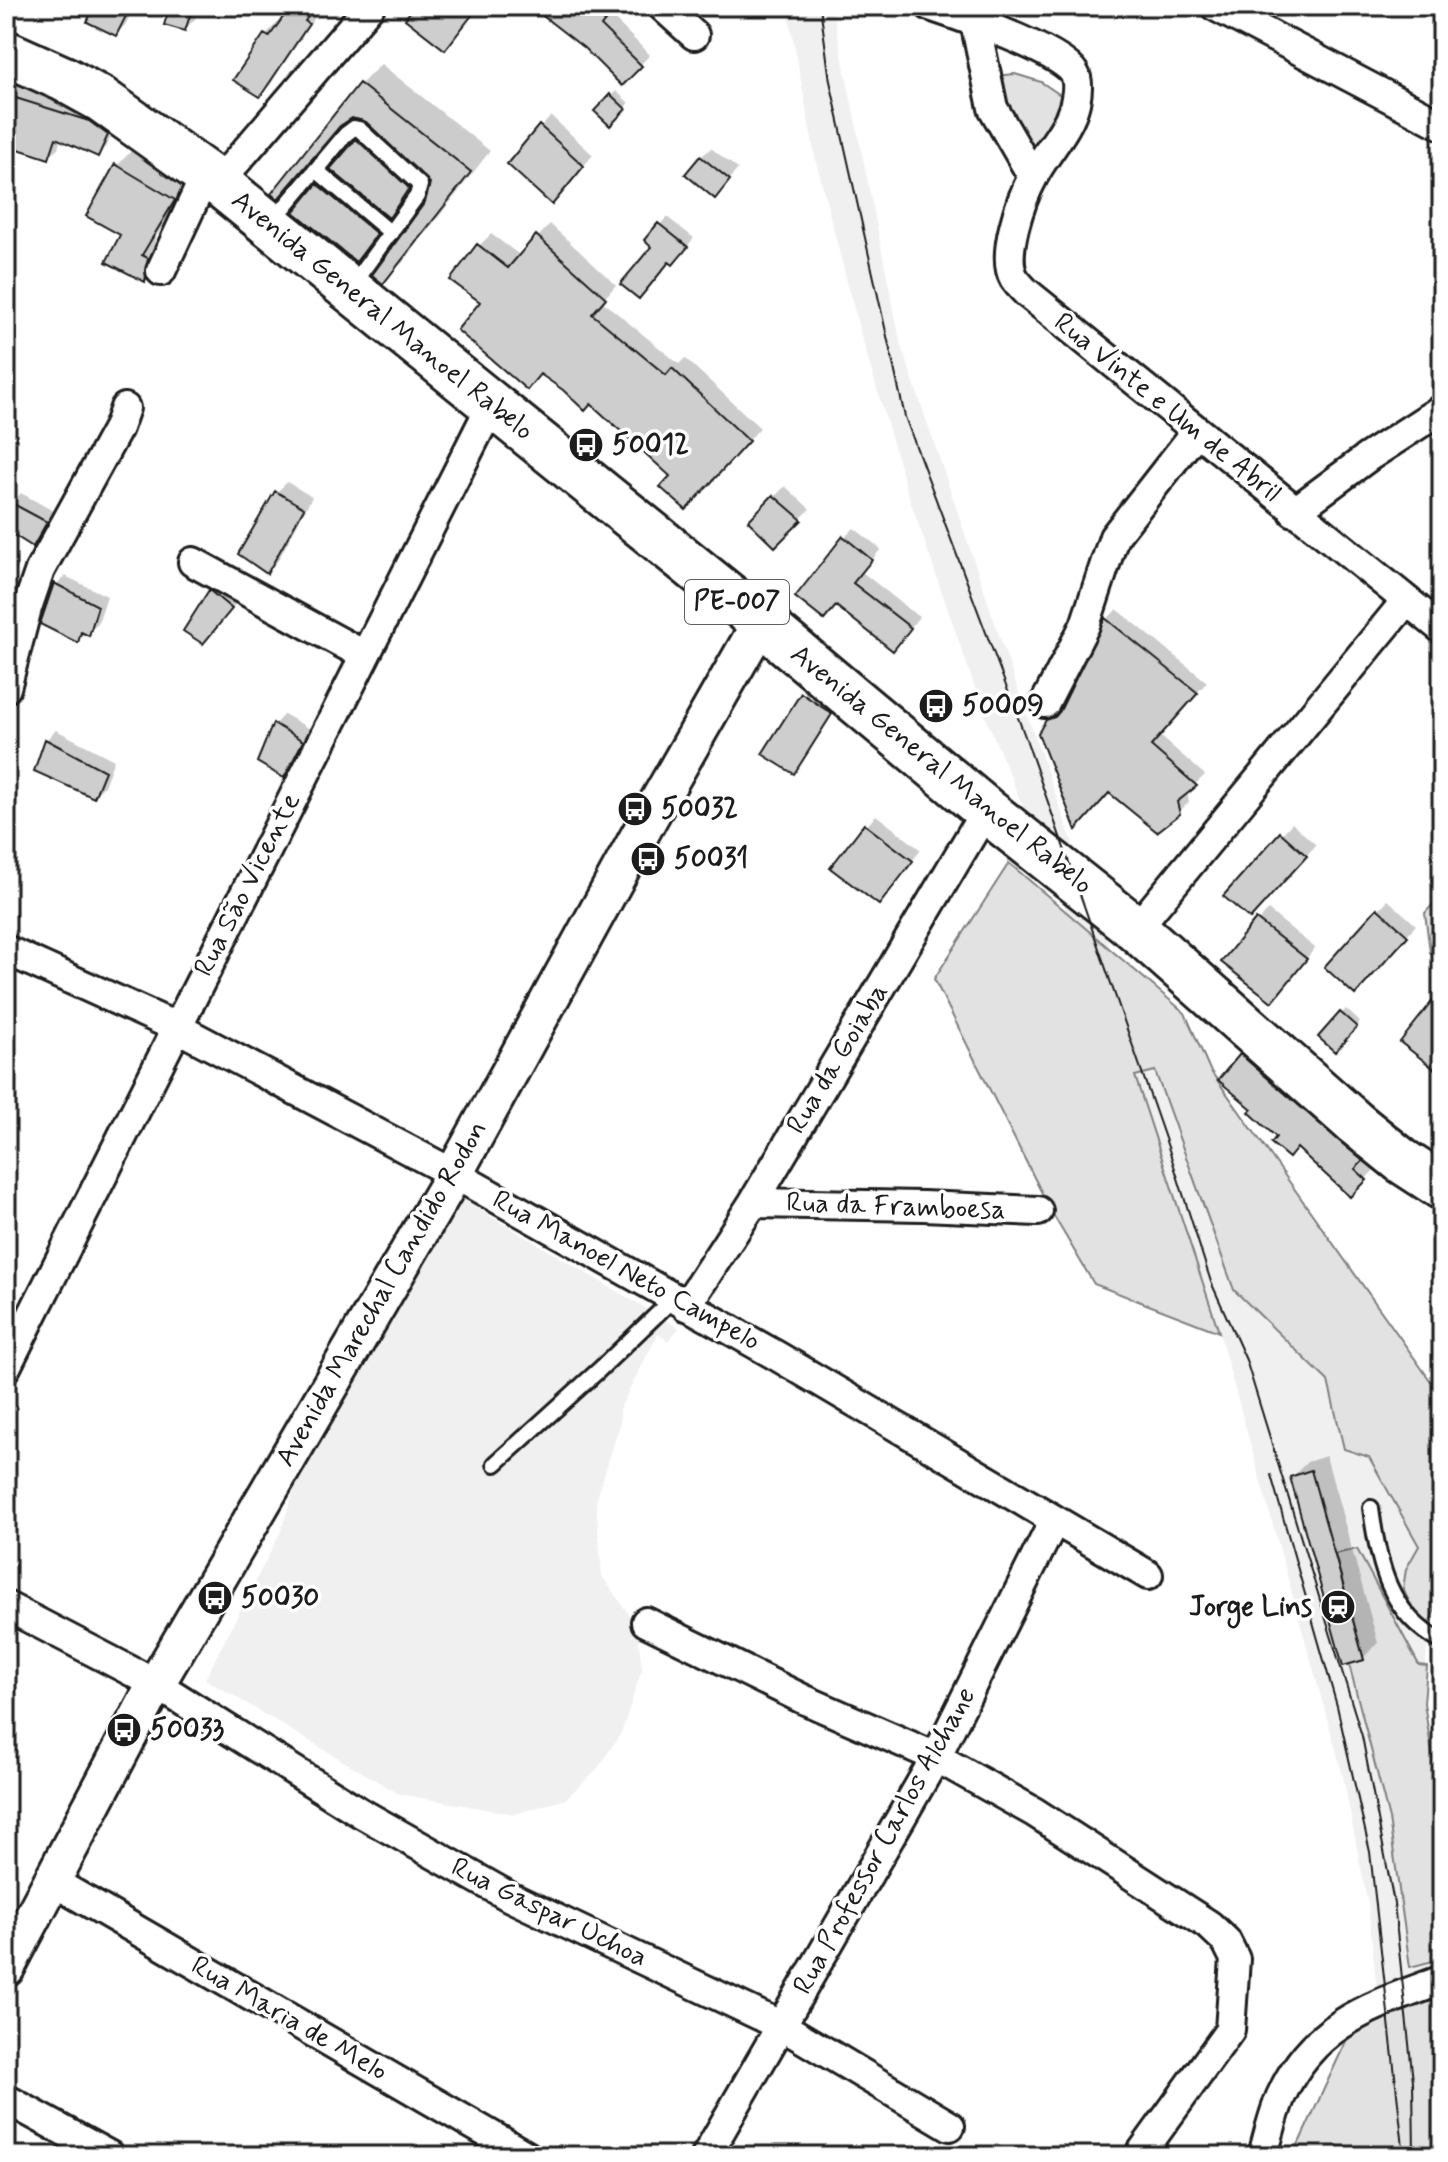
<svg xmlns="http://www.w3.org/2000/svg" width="1448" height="2162" font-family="Mynerve,sans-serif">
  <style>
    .built { fill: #f0f0f0 }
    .green { fill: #e2e2e2; stroke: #7f7f7f; stroke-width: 2 }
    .shadow { fill: #0003 }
    .building { fill: #cecece; stroke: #1c1c1c; stroke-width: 2 }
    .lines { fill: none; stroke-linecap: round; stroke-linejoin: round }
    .service-casing { stroke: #1c1c1c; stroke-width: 20 }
    .minor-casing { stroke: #1c1c1c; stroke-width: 34 }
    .tertiary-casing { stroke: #1c1c1c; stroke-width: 42 }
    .primary-casing { stroke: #1c1c1c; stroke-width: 50 }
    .service { stroke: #fff; stroke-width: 14 }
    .minor { stroke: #fff; stroke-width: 28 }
    .tertiary { stroke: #fff; stroke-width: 36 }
    .primary { stroke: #fff; stroke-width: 44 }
    .tram { stroke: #1c1c1c; stroke-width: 2 }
    .labels { text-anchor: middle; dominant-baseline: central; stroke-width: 7; stroke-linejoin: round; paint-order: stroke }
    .shield { fill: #fff; stroke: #606060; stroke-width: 2 }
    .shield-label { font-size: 26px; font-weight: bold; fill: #1c1c1c }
    .street-label { font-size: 28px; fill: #1c1c1c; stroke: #fff }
    .poi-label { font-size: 28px; font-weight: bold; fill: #1c1c1c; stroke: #fff; text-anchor: start }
  </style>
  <rect width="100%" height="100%" fill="#fff"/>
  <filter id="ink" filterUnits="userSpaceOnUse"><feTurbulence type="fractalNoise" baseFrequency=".0125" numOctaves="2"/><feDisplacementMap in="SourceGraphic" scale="16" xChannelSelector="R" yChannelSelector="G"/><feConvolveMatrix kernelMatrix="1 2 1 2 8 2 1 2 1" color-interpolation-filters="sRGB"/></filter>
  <g filter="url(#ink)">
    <path class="built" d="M787,6H832L901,345L1010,667L1126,992L1442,1397V1593L1428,1626L1424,1703L1442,1804V2156H1394L1368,1904L1342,1772L1219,1332L1135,1075L983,711L908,494L859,328L816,161Z
      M453,1194L679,1328L668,1341L658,1334L620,1408V1424L596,1501L602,1576L637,1626L642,1669L622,1731L597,1770L565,1799L515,1814L399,1794L205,1679L280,1533L316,1424Z"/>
    <path class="green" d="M1015,74L1041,82L1069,101L1038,156L999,98L996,83L1005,75Z
      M1009,863L1185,1013L1210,1070L1442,1397V1593L1428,1626L1419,1622L1403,1589L1406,1569L1419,1546L1369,1457L1344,1449L1328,1381L1234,1290L1155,1071L1135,1076L1219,1332L1094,1284L1052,1213L934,979Z
      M1442,894V967L1430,952L1425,913Z
      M1357,1549L1419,1665L1427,1666L1424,1703L1442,1817V1949L1437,1960L1410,1967L1389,1819L1349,1664L1364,1660L1335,1554Z
      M1442,1980V2156H1293L1347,2039Z"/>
    <path class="shadow" d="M96,6H134L126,24L116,34Z
      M172,6H199L195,19L185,29Z
      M293,6H317L314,10L318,13L270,85L260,95L265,35L275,25L278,27Z
      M526,6H617L610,15L650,55L622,83L585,47L543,14L540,17Z
      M381,64L490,151L404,261L383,282L427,203L432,182L423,174L409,195L393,210L396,213L376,239L356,260L319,185L372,125L367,120L352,116L346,120L278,197L360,85Z
      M6,80L7,82L98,112L117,125L107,145L98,155L61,138L58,148L48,157L6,143Z
      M616,91L629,103L610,123L597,111Z
      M551,116L593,155L561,192L509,164Z
      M711,148L738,169L724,186L701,157Z
      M131,151L188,185L154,240L162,244L158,265L144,279L123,234L117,166Z
      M667,217L694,238L680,255L654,246L646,240Z
      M550,224L616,285L602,301L679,364L685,358L760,428L698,495L673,476L483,302L479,246L491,234L521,256Z
      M287,482L312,497L277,562L267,571L277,492Z
      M785,486L810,509L775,545L751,521Z
      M21,493L55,512L43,534L33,544L6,528V509Z
      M854,528L881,549L862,572L919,617L902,639L837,604L844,538Z
      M65,576L107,596L98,623L77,640L55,586Z
      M220,582L240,598L213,632L210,592Z
      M6,585L20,593L18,600L6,613Z
      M1117,609L1207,682L1159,735L1205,775L1187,792L1189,802L1179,812L1048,721L1063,709L1107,619Z
      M813,684L840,703L803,761L793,771L765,754L803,694Z
      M284,714L312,730L294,766L284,775L259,761L275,724Z
      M56,730L114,760L104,786L94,796L46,740Z
      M876,815L921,850L879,902L833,868Z
      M1292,823L1316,845L1260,907L1226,896Z
      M1388,900L1416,925L1365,982L1378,910Z
      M1268,910L1315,948L1281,990L1224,961Z
      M1346,1009L1360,1022L1335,1049L1321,1037Z
      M1251,1046L1375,1169L1350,1195L1298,1146L1278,1137L1255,1109L1241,1055Z
      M1442,1279V1293L1436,1290Z
      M1326,1456L1378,1643L1363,1658L1292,1477L1307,1462Z"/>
    <path class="building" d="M94,6H131L116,36L87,22Z
      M170,6H193L185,31L164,25Z
      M286,6H316L305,21L309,24L260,97L233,80L264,34L269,37L286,13Z
      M414,6H479L445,50L405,19Z
      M530,6H617L601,26L642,66L622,86L584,48Z
      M359,83L471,172L383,284L372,275L425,202L430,183L366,122L352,118L340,126L278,199L271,194Z
      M610,94L626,109L610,126L594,111Z
      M6,95L89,121L108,135L98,157L56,138L49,159L6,145Z
      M539,125L584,166L552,205L507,164Z
      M356,139L409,188L389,218L330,169Z
      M700,156L730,180L715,199L685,174Z
      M115,164L175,200L142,255L148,258L145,282L106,262L120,235L86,216Z
      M317,184L377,234L356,262L294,212Z
      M658,223L688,247L673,265L669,262L639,299L620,284L651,247L644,240Z
      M536,235L606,298L592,314L666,375L672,368L749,441L686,510L660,487L670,476L591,404L585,411L563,390L540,374L527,390L457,330L480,302L450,280L477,244L508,268Z
      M275,491L304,508L267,574L238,554Z
      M773,495L802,520L775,547L748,521Z
      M6,500L47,522L33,547L6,530Z
      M843,536L872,560L853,583L911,628L893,651L836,606L824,620L795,597Z
      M54,583L98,606L89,636L81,632L78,643L40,624Z
      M209,590L232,609L203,644L183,631Z
      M1105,618L1198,693L1151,746L1197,786L1177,802L1180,814L1157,832L1109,793L1076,830L1038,733L1046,720L1055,717L1060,711Z
      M801,693L832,714L794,774L762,754Z
      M273,723L303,741L284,778L257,762Z
      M45,739L105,771L94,798L34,771Z
      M864,824L913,861L879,905L830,868Z
      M1280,832L1307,856L1250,919L1223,896Z
      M1377,908L1408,936L1355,995L1324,967Z
      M1256,919L1307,959L1272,1002L1221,962Z
      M1442,989V1075L1400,1042Z
      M1340,1012L1357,1027L1335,1052L1318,1037Z
      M1240,1054L1363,1161L1355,1169L1367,1180L1350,1197L1297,1148L1289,1158L1271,1143L1276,1137L1249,1112L1252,1109L1218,1080Z
      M1311,1470L1364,1660L1343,1666L1290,1477Z"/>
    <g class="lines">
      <defs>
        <path id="service" d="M316,170L391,233
          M272,222L346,134L354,128L359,129L420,185L417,196L352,285
          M495,1464L599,1370L673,1299
          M1371,1508C1378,1563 1389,1615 1442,1642"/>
        <path id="minor" d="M662,6L694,35
          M930,6C957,15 1060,50 1074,73C1079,81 1077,94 1075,103C1069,129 1045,153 1033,177L993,108L975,22
          M1215,6L1442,125
          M1033,177C1021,199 1001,255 1014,278C1017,283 1023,289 1027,293L1442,629
          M218,183L370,6
          M161,271L206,174
          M1294,512L1368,457L1442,409
          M193,562L364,655
          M6,688L27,608L40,570L118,428L125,408
          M1045,703L1085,625L1114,537L1196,432
          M1136,929L1406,601
          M6,950L176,1027L454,1174L777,1356L1148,1575
          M753,1203L923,1206L1038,1211
          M686,1306L753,1203L986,810
          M6,1367L492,404
          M6,1606L156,1684L361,1813L510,1897L782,2026L950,2126
          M646,1622L803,1699L936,1757L1034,1812L1209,1925L1226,1941L1235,1959L1230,2030L1139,2156
          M52,1881L527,2156
          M6,2099L110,2156
          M706,2156L936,1757L1054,1521
          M1263,2156C1268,2136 1273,2115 1281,2096C1314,2022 1373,2006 1442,1980"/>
        <path id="tertiary" d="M6,1968L156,1684L454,1174L650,816L761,622"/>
        <path id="primary" d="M6,53L64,79L102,100L218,183L761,622L986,810L1136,929L1355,1123L1402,1161L1442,1187"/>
      </defs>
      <use href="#service" class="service-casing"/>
      <use href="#minor" class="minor-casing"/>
      <use href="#tertiary" class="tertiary-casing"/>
      <use href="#primary" class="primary-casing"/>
      <use href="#service" class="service"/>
      <use href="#minor" class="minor"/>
      <use href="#tertiary" class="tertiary"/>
      <use href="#primary" class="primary"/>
      <path class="tram" d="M820,6L830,81L905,417L1026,739L1169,1150L1211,1282L1246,1360L1362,1736L1394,1903L1413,2081L1414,2156
        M1271,1475L1337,1706L1370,1852L1404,2156"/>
    </g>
  </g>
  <defs>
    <symbol id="bus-disc" viewBox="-11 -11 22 22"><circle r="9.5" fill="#1c1c1c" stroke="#fff"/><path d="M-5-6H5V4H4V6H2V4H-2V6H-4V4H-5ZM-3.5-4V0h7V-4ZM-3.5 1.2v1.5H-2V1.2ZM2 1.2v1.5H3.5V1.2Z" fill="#fff"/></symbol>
    <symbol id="station-disc" viewBox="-11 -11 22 22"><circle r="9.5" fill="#1c1c1c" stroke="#fff"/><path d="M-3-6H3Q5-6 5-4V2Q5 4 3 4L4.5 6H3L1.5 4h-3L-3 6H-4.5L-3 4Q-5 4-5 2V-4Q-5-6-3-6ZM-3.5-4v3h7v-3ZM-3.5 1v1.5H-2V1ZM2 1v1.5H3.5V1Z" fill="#fff"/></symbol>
  </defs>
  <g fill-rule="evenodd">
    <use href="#bus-disc" x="566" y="425" width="40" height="40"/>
    <use href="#bus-disc" x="916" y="686" width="40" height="40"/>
    <use href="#bus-disc" x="615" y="789" width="40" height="40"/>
    <use href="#bus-disc" x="628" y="839" width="40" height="40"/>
    <use href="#bus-disc" x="195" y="1578" width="40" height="40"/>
    <use href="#station-disc" x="1318" y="1587" width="40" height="40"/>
    <use href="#bus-disc" x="104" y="1710" width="40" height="40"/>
  </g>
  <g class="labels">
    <rect class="shield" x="685" y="580" width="104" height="44" rx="6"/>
    <g class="shield-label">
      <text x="737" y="602">PE-007</text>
    </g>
    <g class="street-label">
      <text transform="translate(382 316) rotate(39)">Avenida General Manoel Rabelo</text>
      <text transform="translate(1167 408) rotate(39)">Rua Vinte e Um de Abril</text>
      <text transform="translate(941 770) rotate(39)">Avenida General Manoel Rabelo</text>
      <text transform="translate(248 885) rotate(-63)">Rua São Vicente</text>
      <text transform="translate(838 1059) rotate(-59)">Rua da Goiaba</text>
      <text transform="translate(896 1207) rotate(2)">Rua da Framboesa</text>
      <text transform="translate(626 1271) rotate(29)">Rua Manoel Neto Campelo</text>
      <text transform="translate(382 1294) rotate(-60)">Avenida Marechal Candido Rodon</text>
      <text transform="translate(885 1841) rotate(-61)">Rua Professor Carlos Alchane</text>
      <text transform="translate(549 1913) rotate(26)">Rua Gaspar Uchoa</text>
      <text transform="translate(289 2019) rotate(30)">Rua Maria de Melo</text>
    </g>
    <g class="poi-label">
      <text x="612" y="445">50012</text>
      <text x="962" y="706">50009</text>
      <text x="661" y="809">50032</text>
      <text x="674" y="859">50031</text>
      <text x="241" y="1598">50030</text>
      <text x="1312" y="1607" text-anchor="end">Jorge Lins</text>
      <text x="150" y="1730">50033</text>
    </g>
  </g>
  <rect width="1448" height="2162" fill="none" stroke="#fff" stroke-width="32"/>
  <rect x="16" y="16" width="1416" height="2130" fill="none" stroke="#1c1c1c" stroke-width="3" filter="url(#ink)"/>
</svg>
